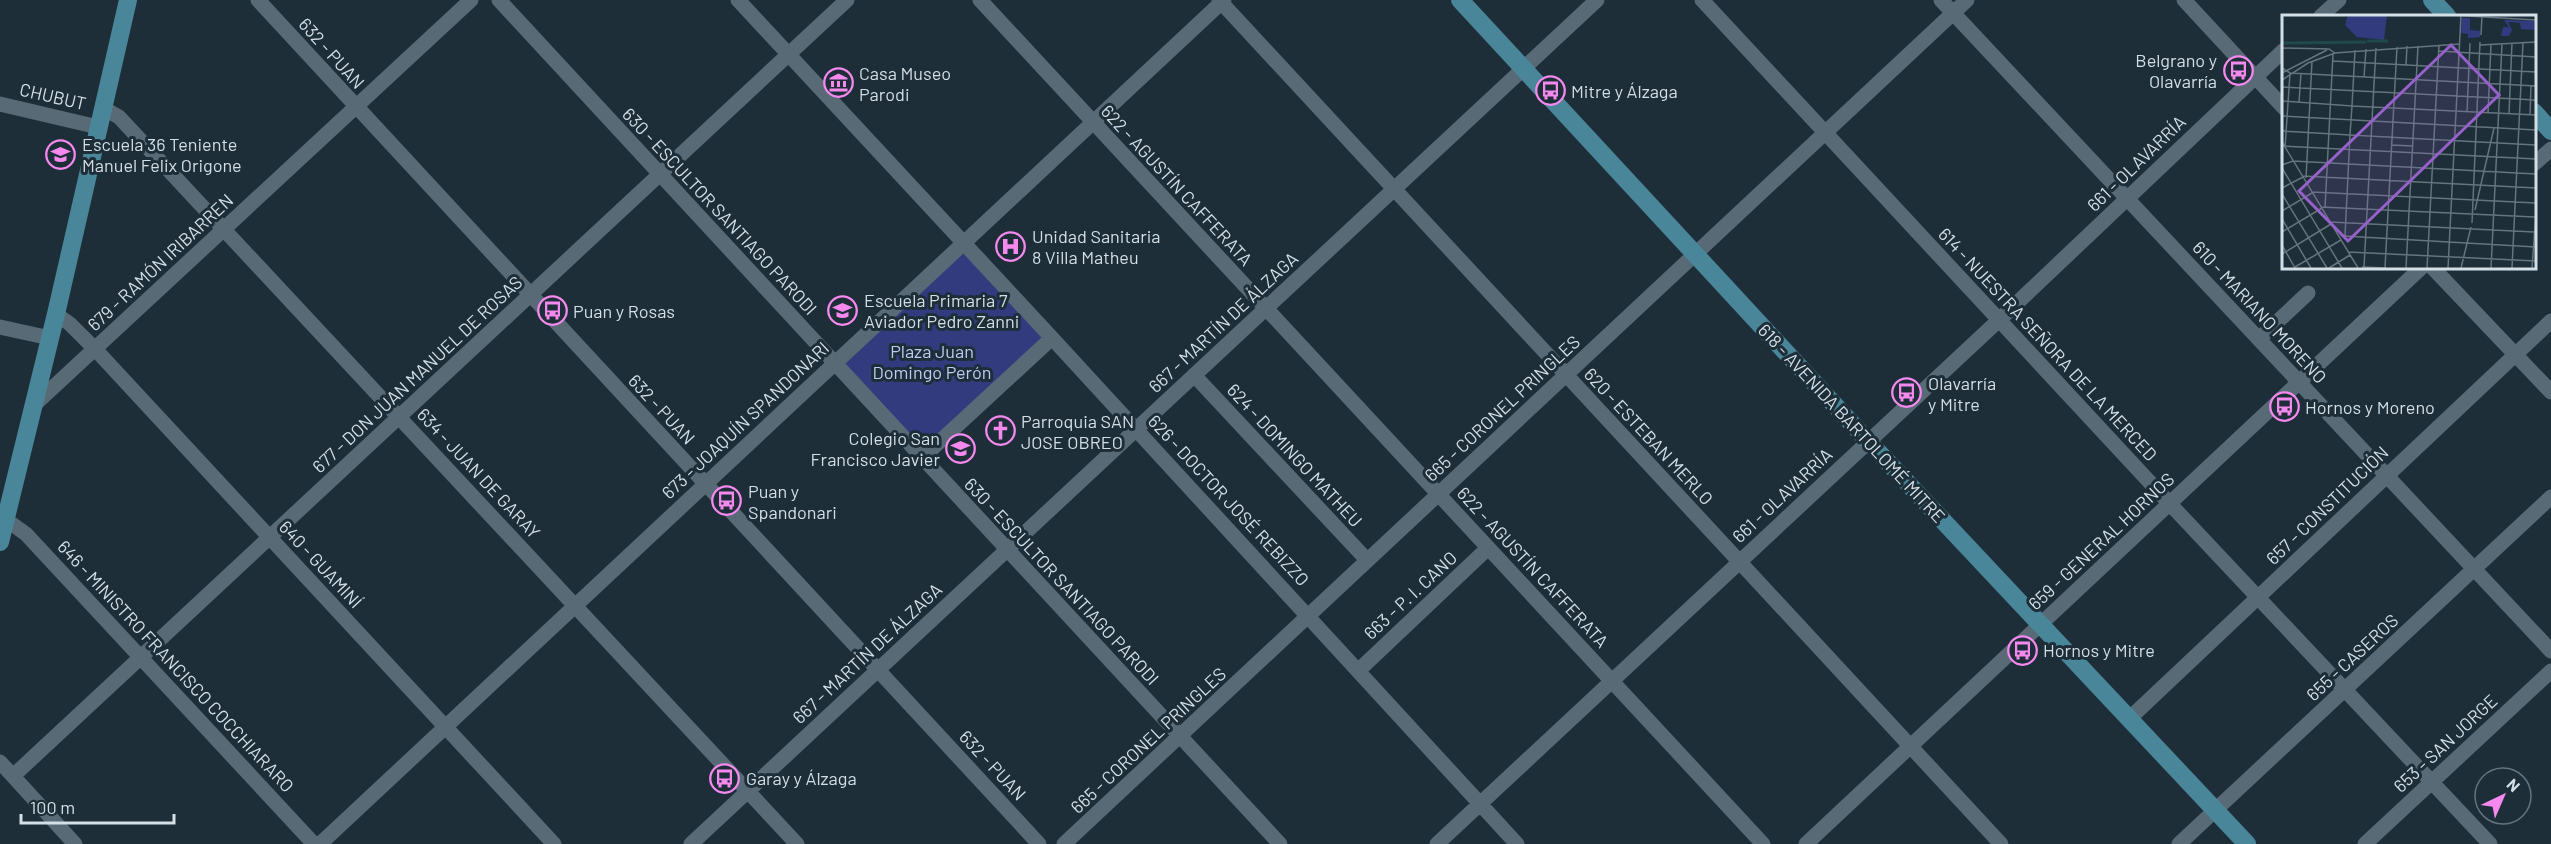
<svg xmlns="http://www.w3.org/2000/svg" width="2551" height="844" font-family="Barlow,sans-serif">
  <style>
    .green { fill: #323b7e }
    .lines { fill: none; stroke-linecap: round; stroke-linejoin: round }
    .minor { stroke: #586a76; stroke-width: 15 }
    .major { stroke: #4a8699; stroke-width: 18 }
    .labels { text-anchor: middle; dominant-baseline: central; stroke-width: 6; stroke-linejoin: round; paint-order: stroke }
    .street-label { font-size: 18px; fill: #d4dee5; stroke: #1d2e38 }
    .poi-label { font-size: 18px; fill: #d4dee5; stroke: #1d2e38; text-anchor: start }
    .park-label { font-size: 18px; fill: #c0caf3; stroke: #1d2e38 }
    .inset-river { fill: none; stroke: #1f494b; stroke-width: 3 }
    .inset-road { fill: none; stroke: #66747d; stroke-width: 1.5 }
    .view { fill: #9661ca; fill-opacity: 0.15; stroke: #9661ca; stroke-width: 3 }
    .inset-edge { fill: none; stroke: #d4dee5; stroke-width: 3 }
  </style>
  <rect width="100%" height="100%" fill="#1d2e38"/>
  <path class="green" d="M965,254L1039,331L1042,338L923,451L845,368L846,359L959,255Z"/>
  <g class="lines">
    <path class="minor" d="M258,0L1039,844
      M499,0L1280,844
      M738,0L1052,338L1517,844
      M980,0L1763,844
      M1219,0L2001,844
      M1702,0L2170,504L2490,844
      M1941,0L2551,651
      M2184,0L2284,108
      M2321,16L2339,0
      M0,104L98,127
      M103,108L119,117L797,844
      M2534,164L2551,149
      M2432,267L2551,392
      M56,314L70,324L95,349L554,844
      M0,327L50,338
      M2259,339L2308,293
      M1194,375L1367,560
      M33,406L471,0
      M922,458L1052,338
      M5,519L26,534L314,844
      M1359,670L1488,548
      M2130,718L2551,321
      M0,762L75,844
      M13,776L847,0
      M320,844L1224,0
      M691,844L1597,0
      M1064,844L1967,0
      M1437,844L1999,320L2284,50
      M1806,844L2422,267
      M2179,844L2551,497
      M2365,844L2551,671"/>
    <path class="major" d="M1460,0L1868,441L2247,844
      M2432,0L2447,16
      M2534,112L2551,131
      M0,542L56,314L128,0"/>
  </g>
  <defs>
    <symbol id="bus-ring" viewBox="-11 -11 22 22"><circle r="9.5" fill="#1d2e38" stroke="#f689ee" stroke-width="1.5"/><path d="M-5-6H5V4H4V6H2V4H-2V6H-4V4H-5ZM-3.5-4V0h7V-4ZM-3.5 1.2v1.5H-2V1.2ZM2 1.2v1.5H3.5V1.2Z" fill="#f689ee"/></symbol>
    <symbol id="museum-ring" viewBox="-11 -11 22 22"><circle r="9.5" fill="#1d2e38" stroke="#f689ee" stroke-width="1.5"/><path d="M0-6L6-3V-2H-6V-3ZM-5-1h2V3h-2ZM-1-1h2V3h-2ZM3-1h2V3H3ZM-6 4H6V6H-6Z" fill="#f689ee"/></symbol>
    <symbol id="school-ring" viewBox="-11 -11 22 22"><circle r="9.5" fill="#1d2e38" stroke="#f689ee" stroke-width="1.5"/><path d="M0-5L7-2L0 1L-7-2ZM-4 1L0 2.5L4 1V4Q0 6-4 4Z" fill="#f689ee"/></symbol>
    <symbol id="hospital-ring" viewBox="-11 -11 22 22"><circle r="9.5" fill="#1d2e38" stroke="#f689ee" stroke-width="1.5"/><path d="M-5-5h3v3.5h4V-5h3V5h-3V1.5h-4V5h-3Z" fill="#f689ee"/></symbol>
    <symbol id="church-ring" viewBox="-11 -11 22 22"><circle r="9.5" fill="#1d2e38" stroke="#f689ee" stroke-width="1.5"/><path d="M-1.2-6h2.4v3.5h3.3v2.4h-3.3V6h-2.4V-.1h-3.3v-2.4h3.3Z" fill="#f689ee"/></symbol>
  </defs>
  <g fill-rule="evenodd">
    <use href="#bus-ring" x="2222" y="54" width="33" height="33"/>
    <use href="#museum-ring" x="822" y="66" width="33" height="33"/>
    <use href="#bus-ring" x="1534" y="74" width="33" height="33"/>
    <use href="#school-ring" x="44" y="138" width="33" height="33"/>
    <use href="#hospital-ring" x="994" y="230" width="33" height="33"/>
    <use href="#school-ring" x="826" y="294" width="33" height="33"/>
    <use href="#bus-ring" x="536" y="294" width="33" height="33"/>
    <use href="#bus-ring" x="1890" y="376" width="33" height="33"/>
    <use href="#bus-ring" x="2268" y="390" width="33" height="33"/>
    <use href="#church-ring" x="984" y="414" width="33" height="33"/>
    <use href="#school-ring" x="944" y="432" width="33" height="33"/>
    <use href="#bus-ring" x="710" y="484" width="33" height="33"/>
    <use href="#bus-ring" x="2006" y="634" width="33" height="33"/>
    <use href="#bus-ring" x="708" y="762" width="33" height="33"/>
  </g>
  <g class="labels">
    <g class="street-label">
      <text transform="translate(332 53) rotate(48)">632 - PUAN</text>
      <text transform="translate(53 96) rotate(13)">CHUBUT</text>
      <text transform="translate(2136 163) rotate(-44)">661 - OLAVARRÍA</text>
      <text transform="translate(1177 185) rotate(47)">622 - AGUSTÍN CAFFERATA</text>
      <text transform="translate(720 211) rotate(47)">630 - ESCULTOR SANTIAGO PARODI</text>
      <text transform="translate(160 262) rotate(-43)">679 - RAMÓN IRIBARREN</text>
      <text transform="translate(2260 312) rotate(47)">610 - MARIANO MORENO</text>
      <text transform="translate(1223 322) rotate(-43)">667 - MARTÍN DE ÁLZAGA</text>
      <text transform="translate(2048 344) rotate(47)">614 - NUESTRA SEÑORA DE LA MERCED</text>
      <text transform="translate(417 374) rotate(-43)">677 - DON JUAN MANUEL DE ROSAS</text>
      <text transform="translate(1502 408) rotate(-43)">665 - CORONEL PRINGLES</text>
      <text transform="translate(662 409) rotate(47)">632 - PUAN</text>
      <text transform="translate(745 420) rotate(-43)">673 - JOAQUÍN SPANDONARI</text>
      <text transform="translate(1852 423) rotate(47)">618 - AVENIDA BARTOLOMÉ MITRE</text>
      <text transform="translate(1649 436) rotate(47)">620 - ESTEBAN MERLO</text>
      <text transform="translate(1295 455) rotate(47)">624 - DOMINGO MATHEU</text>
      <text transform="translate(479 473) rotate(47)">634 - JUAN DE GARAY</text>
      <text transform="translate(1782 495) rotate(-43)">661 - OLAVARRÍA</text>
      <text transform="translate(1229 500) rotate(47)">626 - DOCTOR JOSÉ REBIZZO</text>
      <text transform="translate(2327 505) rotate(-44)">657 - CONSTITUCIÓN</text>
      <text transform="translate(2101 541) rotate(-43)">659 - GENERAL HORNOS</text>
      <text transform="translate(321 564) rotate(47)">640 - GUAMINÍ</text>
      <text transform="translate(1533 567) rotate(47)">622 - AGUSTÍN CAFFERATA</text>
      <text transform="translate(1062 581) rotate(47)">630 - ESCULTOR SANTIAGO PARODI</text>
      <text transform="translate(1410 595) rotate(-43)">663 - P. I. CANO</text>
      <text transform="translate(867 653) rotate(-43)">667 - MARTÍN DE ÁLZAGA</text>
      <text transform="translate(2352 657) rotate(-43)">655 - CASEROS</text>
      <text transform="translate(176 666) rotate(47)">646 - MINISTRO FRANCISCO COCCHIARARO</text>
      <text transform="translate(1148 740) rotate(-43)">665 - CORONEL PRINGLES</text>
      <text transform="translate(2445 743) rotate(-43)">653 - SAN JORGE</text>
      <text transform="translate(993 765) rotate(47)">632 - PUAN</text>
    </g>
    <g class="poi-label">
      <text x="2217" y="60" text-anchor="end">Belgrano y<tspan x="2217" dy="21">Olavarría</tspan></text>
      <text x="859" y="73">Casa Museo<tspan x="859" dy="21">Parodi</tspan></text>
      <text x="1571" y="91">Mitre y Álzaga</text>
      <text x="82" y="144">Escuela 36 Teniente<tspan x="82" dy="21">Manuel Felix Origone</tspan></text>
      <text x="1032" y="236">Unidad Sanitaria<tspan x="1032" dy="21">8 Villa Matheu</tspan></text>
      <text x="864" y="300">Escuela Primaria 7<tspan x="864" dy="21">Aviador Pedro Zanni</tspan></text>
      <text x="573" y="311">Puan y Rosas</text>
      <text x="1928" y="383">Olavarría<tspan x="1928" dy="21">y Mitre</tspan></text>
      <text x="2305" y="407">Hornos y Moreno</text>
      <text x="1021" y="421">Parroquia SAN<tspan x="1021" dy="21">JOSE OBREO</tspan></text>
      <text x="940" y="438" text-anchor="end">Colegio San<tspan x="940" dy="21">Francisco Javier</tspan></text>
      <text x="748" y="491">Puan y<tspan x="748" dy="21">Spandonari</tspan></text>
      <text x="2043" y="650">Hornos y Mitre</text>
      <text x="746" y="778">Garay y Álzaga</text>
    </g>
    <g class="park-label">
      <text x="932" y="351">Plaza Juan<tspan x="932" dy="21">Domingo Perón</tspan></text>
    </g>
  </g>
  <g transform="translate(2282 15)">
    <rect width="254" height="254" fill="#1d2e38"/>
    <path d="M66,0H105L102,25L75,22L63,10ZM180,3H188V15L198,16V22L186,23V19L179,18ZM222,5L253,6V15L239,14L238,8L226,7L230,15L227,21H219L221,12H227Z" fill="#323b7e"/>
    <path class="inset-river" d="M85,26H106M0,28L84,27"/>
    <path class="inset-road" d="M168,0L254,5M199,20L200,0M198,30L254,27M0,33L47,34L53,38M157,36L254,42M51,46L254,57M124,50L125,31M0,53L8,58L254,71M0,58L45,35M82,62L84,34M0,65L26,48L53,38L178,29M0,72L254,85M0,86L70,91L73,35M17,87L19,58M185,97L188,28M206,98L209,29M227,99L230,28M248,100L249,71M0,101L254,115M0,116L68,120L70,91L254,100M0,127L76,253M110,130L131,131M0,131L254,144M3,133L8,58M0,150L11,146L254,159M0,153L60,253M20,161L254,173M24,163L30,46M0,173L21,162M30,177L254,188M0,179L45,253M39,192L253,202M43,193L51,39M193,195L212,113M0,196L30,178M0,204L29,253M48,207L252,217M190,208L198,27M0,217L40,193M62,221L254,232M63,221L68,120L254,130M0,230L13,253M66,237L254,246M0,239L49,209M13,252L59,225M80,252L104,253M82,252L94,33M47,253L68,240M103,253L115,32M124,253L136,31M145,253L157,30M166,253L179,0M179,253L189,212M209,253L220,29M230,253L241,28M250,253L254,198"/>
    <path class="view" d="M169,30L217,80L66,226L17,176Z"/>
    <rect width="254" height="254" class="inset-edge"/>
  </g>
  <g transform="translate(2503 796) rotate(44)"><circle r="28" fill="#1d2e38" stroke="#66747d" stroke-width="1.5"/>
  <path d="M0-4.5L10 22L0 15L-10 22Z" fill="#f689ee"/>
  <text y="-9" font-size="16" font-weight="bold" text-anchor="middle" fill="#d4dee5">N</text>
  </g>
  <path d="M21 814v9h153v-9" fill="none" stroke="#d4dee5" stroke-width="3"/>
  <text x="30" y="814" font-size="18" fill="#d4dee5" stroke="#1d2e38" stroke-width="4.5" paint-order="stroke">100 m</text>
</svg>
